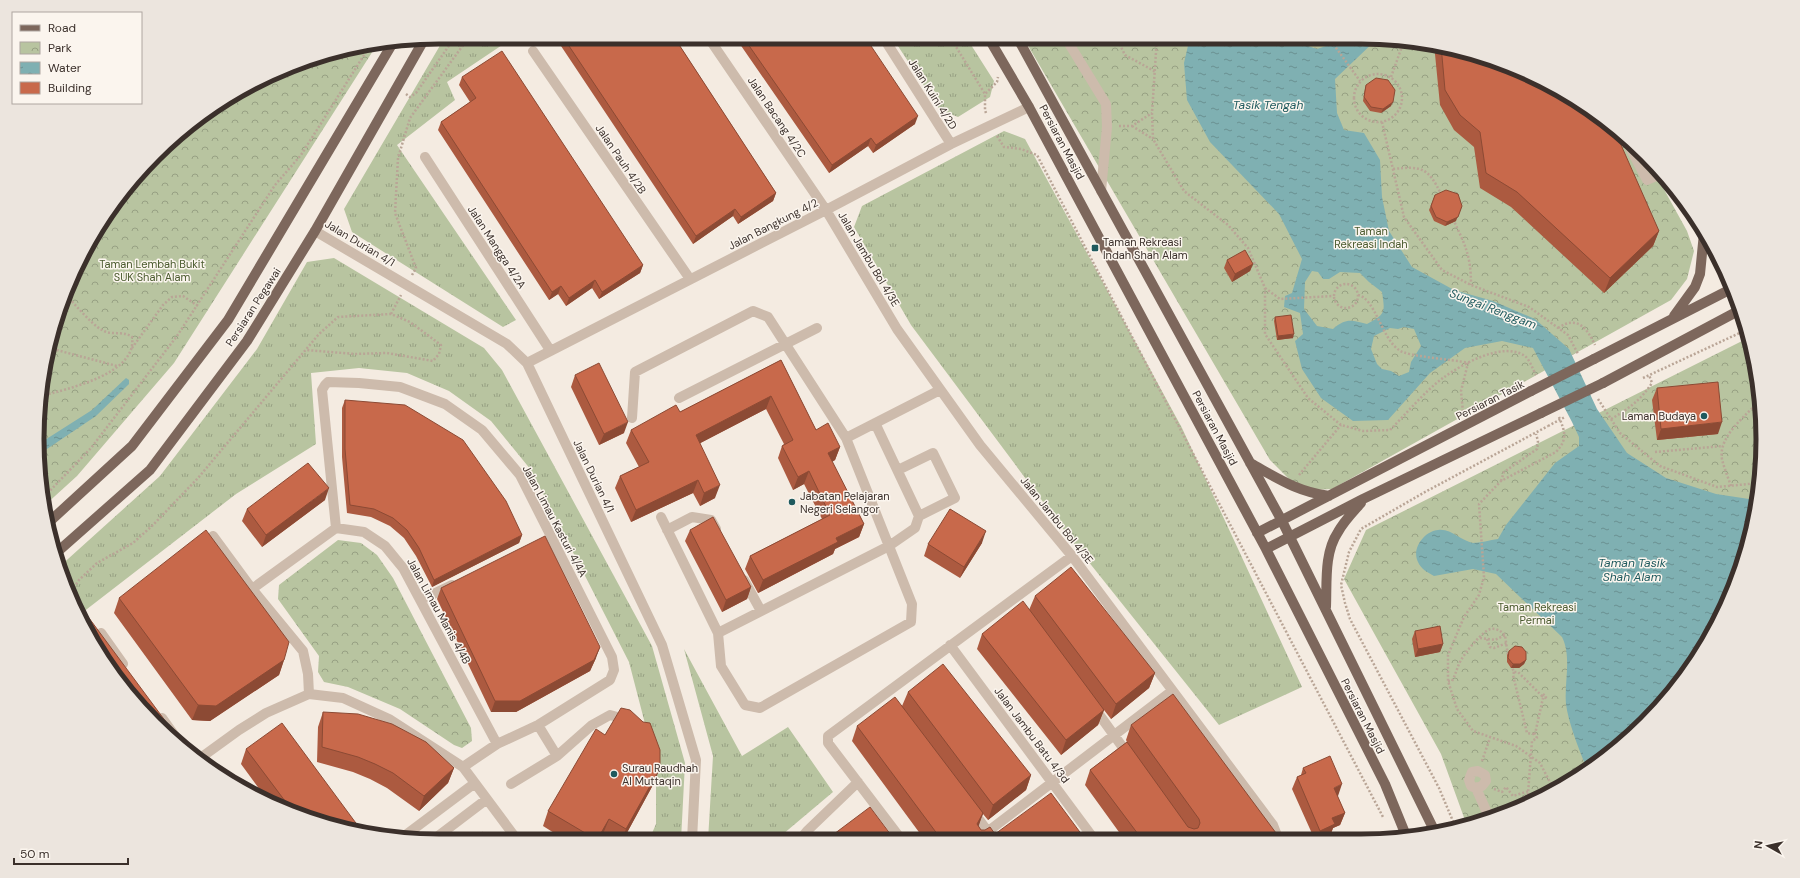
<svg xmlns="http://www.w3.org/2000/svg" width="1800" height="878" font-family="'DM Sans',sans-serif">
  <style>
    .grass { fill: url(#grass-tufts) }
    .park { fill: url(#park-crowns) }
    .water { fill: url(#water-ripples); fill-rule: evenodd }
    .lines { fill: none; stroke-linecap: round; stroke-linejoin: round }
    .path { stroke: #b9a596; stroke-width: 2.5; stroke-dasharray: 2 2; stroke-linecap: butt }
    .minor { stroke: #cdbbac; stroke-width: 10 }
    .major { stroke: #7d675c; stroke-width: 10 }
    .path-bridge { stroke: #b9a596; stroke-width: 2.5; stroke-dasharray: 2 2; stroke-linecap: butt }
    .major-bridge { stroke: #7d675c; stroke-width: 10 }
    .wall { fill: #ac5a40 }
    .shaded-wall { fill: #8c4a34 }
    .building { fill: #c8694b; stroke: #8c4a34 }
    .poi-dot { fill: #1f5a5e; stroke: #fbf5ee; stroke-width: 1.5 }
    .labels { text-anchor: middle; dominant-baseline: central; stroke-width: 3; stroke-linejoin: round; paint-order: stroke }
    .street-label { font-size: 11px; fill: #3b302b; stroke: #fbf5ee }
    .park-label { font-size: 11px; fill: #4a5a2e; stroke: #fbf5ee }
    .poi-label { font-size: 11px; fill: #3b302b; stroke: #fbf5ee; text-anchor: start }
    .water-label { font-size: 12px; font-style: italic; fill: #1f5a5e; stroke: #fbf5ee }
    .rim { fill: none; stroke: #3b302b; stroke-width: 5 }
  </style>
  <defs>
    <pattern id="grass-tufts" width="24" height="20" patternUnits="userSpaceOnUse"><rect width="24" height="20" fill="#b8c4a0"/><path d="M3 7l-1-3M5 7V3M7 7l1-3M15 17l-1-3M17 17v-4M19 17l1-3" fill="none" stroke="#97a083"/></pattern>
    <pattern id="park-crowns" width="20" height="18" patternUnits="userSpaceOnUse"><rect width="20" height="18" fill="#b8c4a0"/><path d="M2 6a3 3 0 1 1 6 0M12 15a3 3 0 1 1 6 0" fill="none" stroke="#97a083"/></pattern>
    <pattern id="water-ripples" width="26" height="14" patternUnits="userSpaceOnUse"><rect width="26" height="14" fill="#7fb0b2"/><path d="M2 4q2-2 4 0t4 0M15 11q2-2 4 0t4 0" fill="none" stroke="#699091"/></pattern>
  </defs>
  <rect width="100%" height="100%" fill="#f4ebe1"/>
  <path class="grass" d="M445,37H514L447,82L455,100L397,145L516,320L503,327L352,232L344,209Z
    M892,37H966L994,81L990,97L958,117L940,110Z
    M1004,131L1025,139L1182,428L1302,687L1219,725L1076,546L911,325L854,227L862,206Z
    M334,258L484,348L502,370L652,646L685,763L681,840H649L656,824V766L629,662L531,470L491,421L449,391L407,373L359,368L311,373L316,444L236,494L78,616L58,568L160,476L257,349L307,262Z
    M684,649L742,756L788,727L833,792L776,840H708L713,756Z"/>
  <path class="park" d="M1023,37H1361L1440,45L1585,105L1645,155L1687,231L1694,251L1687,279L1671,300L1332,489L1308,490L1290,480L1270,460Z
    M378,43L174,363L77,476L44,506L40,492L37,439L45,360L68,285L91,238L137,174L194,120L238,91L310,58L361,45Z
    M1748,338L1755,361L1763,439L1755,518L1732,593L1680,684L1606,758L1515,810L1466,823L1441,754L1344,579L1366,530Z
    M338,540L361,543L377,555L393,578L471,728L472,741L462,748L454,745L400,709L348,687L324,682L318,672L319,656L278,599L279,585Z"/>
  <path class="water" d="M1190,37H1299L1302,44L1317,49L1329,45L1339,37L1377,39L1335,79L1337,113L1344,130L1364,133L1380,160L1382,197L1389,231L1412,267L1454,290L1493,301L1535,319L1569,349L1597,409L1627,453L1666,478L1716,494L1749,499L1757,496L1755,518L1732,593L1680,684L1606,758L1587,769C1580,752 1568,722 1566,704C1564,682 1572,657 1562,637L1496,574L1473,569L1434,576C1427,572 1421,569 1418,562C1411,548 1425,531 1438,530C1451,528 1461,541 1473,543C1480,543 1490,540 1498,539L1506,525L1555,463L1579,446V437L1572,422L1533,348L1502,341L1465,348L1430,373L1388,420L1353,421L1321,398L1302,369L1295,341L1303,334L1300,313L1284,307L1285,296L1292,293L1302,259L1279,214L1210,142L1187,100L1184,63ZM1312,271L1318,272L1323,279H1329L1340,272L1360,273L1369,282L1382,292C1385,312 1386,314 1367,324C1351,320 1346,318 1333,329L1317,326L1304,309L1305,282ZM1404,327L1414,329L1421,346L1411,362L1409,372L1399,376L1391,371L1382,369L1377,364L1371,349L1374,336L1390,328L1398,329Z
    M126,378L129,380V384L96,416L38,455L37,445L92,410Z"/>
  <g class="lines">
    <path class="path" d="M950,37L985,94
      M1116,37L1125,55L1156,72
      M1157,37L1152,113L1153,139L1184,191L1228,225L1248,248L1265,288V334L1308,398L1341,425L1363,431L1390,430C1406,414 1425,391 1443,378C1462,364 1503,341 1525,356C1530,360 1533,370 1536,375
      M1325,37L1329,38L1360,81
      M1354 98a24 24 0 1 1 48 0a24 24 0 1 1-48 0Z
      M1391,77L1404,41
      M406,94L410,97L416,93L455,37
      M986,113L985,110V94L997,82L998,77
      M1382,122L1404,217L1442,270L1471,285L1529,307L1568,335L1578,354
      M1119,126H1132L1152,113
      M1132,126L1153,139
      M997,136L1004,147L1021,149L1037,155L1383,817
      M1393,169C1421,166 1428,167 1441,194
      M1453,219C1465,245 1471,255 1471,285
      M412,275L416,268L395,213L398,158L410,118L469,37
      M1334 296a12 12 0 1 1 24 0a12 12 0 1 1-24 0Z
      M1265,288L1280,299L1333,296
      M1358,295C1375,298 1382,339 1399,350C1408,357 1453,359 1468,363L1461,391L1463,412
      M391,314L401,295
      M1558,328C1577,315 1587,328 1595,345
      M49,348L117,366
      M132,348L163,305L172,297L183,296L198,306
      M1643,378L1746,330
      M41,396C67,389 138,374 132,337C123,330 111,336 102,330C90,323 75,304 65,294
      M1598,399L1620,433L1660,466L1717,487L1759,483
      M1611,419C1627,410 1641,400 1652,383L1649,375
      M1655,452L1723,446
      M1299,475L1341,425
      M1501,481L1504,472L1537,449L1538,441L1536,434
      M1731,486C1728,477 1724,468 1722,459C1718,436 1746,416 1759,401
      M42,499L91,448L177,336L275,185L301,155L320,125L371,44
      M69,594L79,580L97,563L133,543L153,525L198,478L319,334L338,317L391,314L410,322L441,345L439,354L433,361L387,353L355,354L306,350
      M1480,638L1495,640L1505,635
      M1487,639L1490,647L1494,648L1507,643
      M1511,665L1514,672H1518L1542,696
      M1514,672L1513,675L1527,733L1535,734
      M1448,681H1452C1456,674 1457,667 1461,660C1465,653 1483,630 1491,629C1496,628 1501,631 1505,635L1508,656
      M1543,694L1546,697L1545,698L1542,696Z
      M1482,761L1490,738
      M1553,788L1540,763L1516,746L1473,731L1457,709L1448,681V655L1464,617L1479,595L1484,577L1479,504L1501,481L1556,452C1568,439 1565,432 1559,417
      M1494,789L1502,792L1506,787L1513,796L1529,791
      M1528,794L1534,800
      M1455,826L1439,788L1350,619L1345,603L1341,585L1349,552L1361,529L1425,492L1548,426"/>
    <path class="minor" d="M708,37L826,210L897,329L980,445L1072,556L1273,825L1278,838
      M883,37L951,144
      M1065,37L1106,104L1107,127L1101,191
      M533,51L690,279
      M1625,138L1647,180L1661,174
      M425,157L550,350
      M315,231L507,344L527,363L662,645L696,760L692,840
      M527,363L826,210L951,144L1029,107
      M679,398L817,328
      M632,418L635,372L753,311L768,317L846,438L912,604L911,622L760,708L745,705L721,666L718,633L661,517
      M846,438L940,390
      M898,470L933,453L955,498L919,516
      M336,528L322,390L325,385L328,382L359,383L400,387L445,404L482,430L520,475L612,657L614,670L610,680L538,725L497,744L463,767
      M667,530L692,517L711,520L716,529
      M213,536L252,589L303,651L308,674L309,694
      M744,580L761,611
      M252,589L336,528L364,532L385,546L403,568L497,744
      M421,600L452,585
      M101,633L123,664
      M718,633L889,546L915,528L919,516L875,423
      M950,645L1094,839
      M1093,706L1129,756
      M162,718L182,746
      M538,725L557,756
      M199,759L239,730L266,713L309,694L343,698L389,719L463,767L518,841
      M511,784L557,756L592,725L610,715L628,720
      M1476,788L1482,786L1486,781L1485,775L1478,771L1472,772L1469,780L1471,786L1476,788L1489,817
      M972,810L991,836
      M403,837L475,783
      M901,839L828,743V736L1072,556
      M978,839L1172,691
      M433,840L487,799
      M803,840V836L807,831L858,782"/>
    <path class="major" d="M988,37L1029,107L1266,549L1385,784L1407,838
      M1017,37L1282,521L1435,832
      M1674,316L1695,287L1700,274L1704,233
      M1594,359L1733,288
      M1603,383L1740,310
      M1250,463C1279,479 1296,491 1329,496
      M48,523L132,446L228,320L394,41
      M1257,533L1531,391
      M1266,549L1363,499L1541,413
      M55,554L150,470L247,341L315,231L425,38
      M1326,607C1327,582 1324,553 1338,532C1344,521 1353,512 1361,503"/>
    <path class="path-bridge" d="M1548,426L1565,417
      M1526,804L1523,798L1528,794L1532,741L1537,738L1535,734L1543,698"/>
    <path class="major-bridge" d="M1531,391L1594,359
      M1541,413L1603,383"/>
  </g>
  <path class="wall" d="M555,37H674L776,193L773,201L738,224L733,216L693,244Z
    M735,37H865L915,124L873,153L868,146L829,173Z
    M1434,44L1440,45L1515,68L1659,231L1653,246L1604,293L1511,207L1480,188L1474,147L1454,130L1440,105Z
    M462,77L643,265L640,273L599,299L592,288L566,306L558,294L549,300L438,130L441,122L470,102L459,85Z
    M1366,85L1391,106L1381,113L1370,111L1363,101L1365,89Z
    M1435,195L1456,221L1445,226L1434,221L1429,210Z
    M1227,260L1253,264L1250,271L1232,282L1224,268Z
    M1275,317L1293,338L1277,340L1274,321Z
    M781,360L816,430L840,447L835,460L832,462L864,524L859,537L835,549L833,554L758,593L745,569L750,556L822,519L804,484L793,490L778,458L782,446L784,444L766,409L700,443L715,498L700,506L693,493L631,522L615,488L620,476L639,467L626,443L631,430L680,412Z
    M575,375L624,433L599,445L571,387Z
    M1657,388L1718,434L1657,440L1652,400Z
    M345,400L522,535L519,543L432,587L416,556L404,538L390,526L371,517L347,513L342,457V408Z
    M325,500L262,547L242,521L247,509Z
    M690,530L751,587L747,599L722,612L685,541Z
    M982,543L960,578L924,556L928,544Z
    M441,588L596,658L590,671L516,712H491L437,599Z
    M1035,596L1155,673L1149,688L1111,719L1104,710L1098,725L1061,755L977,649L982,634L1029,610Z
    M119,598L284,660L279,675L210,721L192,720L114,613Z
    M1415,631L1443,644L1440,652L1415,657L1412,639Z
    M1509,651L1526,660L1524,664L1519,668H1511L1507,662V655Z
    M908,692L1031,775L1026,790L988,820L983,814L978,826L981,830L995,834L1085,839H924L852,741L857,726L902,706Z
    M323,712L454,768L448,783L419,811L387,788L370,779L353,772L317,762L318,727Z
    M1131,725L1276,833L1274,838L1124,839L1085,785L1090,770L1127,742L1126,740Z
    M246,749L360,833L285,810L268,801L241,764Z
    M1303,768L1338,796H1337L1345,813L1340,825L1333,828L1330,836L1325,838H1314L1292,789L1297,777L1301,775Z
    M654,783L623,840H613L603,834L599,840L567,841L543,826L548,811Z"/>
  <path class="shaded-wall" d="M1393,102L1391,106L1381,113L1383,109Z
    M918,116L915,124L873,153L876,145Z
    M871,138L868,146L829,173L832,165Z
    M776,193L773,201L738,224L741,217Z
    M1462,206L1456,221L1445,226L1447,222Z
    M735,209L733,216L693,244L696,236Z
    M1659,231L1653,246L1604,293L1610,278Z
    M1253,264L1250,271L1232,282L1235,274Z
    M643,265L640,273L599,299L602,292Z
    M595,280L592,288L566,306L569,298Z
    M561,286L558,294L549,300L552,292Z
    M1294,334L1293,338L1277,340L1278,336Z
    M771,396L766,409L691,448L696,435Z
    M628,422L624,433L599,445L604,434Z
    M1722,422L1718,434L1657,440L1661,429Z
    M840,447L835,460L824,466L828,453Z
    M809,471L804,484L793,490L798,477Z
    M698,480L693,493L631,522L636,510Z
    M720,485L715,498L700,506L704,493Z
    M329,488L325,500L262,547L266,535Z
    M864,524L859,537L835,549L833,554L758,593L763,580L836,538Z
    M986,531L982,543L960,578L964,567Z
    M522,535L519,543L432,587L434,580Z
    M751,587L747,599L722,612L726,600Z
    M1443,644L1440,652L1415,657L1418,649Z
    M600,647L596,658L590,671L516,712H491L495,701Z
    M284,660L279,675L210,721L192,720L198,705Z
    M1526,660L1524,664L1519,668H1511L1513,664Z
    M1155,673L1149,688L1111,719L1116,704Z
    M1104,710L1098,725L1061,755L1066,740Z
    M454,768L448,783L419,811L424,796Z
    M660,768L654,783L623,840H622L626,829Z
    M1031,775L1026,790L988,820L993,805Z
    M1342,784L1338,796L1330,800L1334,788Z
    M983,813L978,828L977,824Z
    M1345,813L1340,825L1333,828L1330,836L1325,838H1317L1320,831L1332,818Z
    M609,819L603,834L599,840H596Z
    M1276,833L1274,838H1269Z"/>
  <path class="building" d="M563,37H674L776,193L741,217L735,209L696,236Z
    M743,37H865L918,116L876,145L871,138L832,165Z
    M1441,45L1515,68L1585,105L1614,129L1659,231L1610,278L1517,192L1486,173L1480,132L1460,115L1445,90Z
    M502,51L643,265L602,292L595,280L569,298L561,286L552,292L441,122L476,98L462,77Z
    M1376,78L1388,80L1395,90L1393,102L1383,109L1371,107L1364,97L1366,85Z
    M1446,190L1458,194L1462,206L1458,217L1447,222L1436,217L1431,206L1435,195Z
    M1245,250L1253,264L1235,274L1227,260Z
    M1291,315L1294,334L1278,336L1275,317Z
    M781,360L816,430L828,423L840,447L828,453L864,524L836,538L838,542L763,580L750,556L830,515L809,471L798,477L782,446L793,440L771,396L696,435L720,485L704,493L698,480L636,510L620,476L649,462L631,430L676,405L680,412Z
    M599,363L628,422L604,434L575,375Z
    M1718,382L1722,422L1661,429L1657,388Z
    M345,400L405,405L463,440L506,501L522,535L434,580L419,548L407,530L393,518L374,509L350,505L345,449Z
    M308,463L329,488L266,535L247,509Z
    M950,509L986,531L964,567L928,544Z
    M713,517L751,587L726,600L690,530Z
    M206,530L289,642L284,660L216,706L198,705L119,598Z
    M545,536L600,647L594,660L520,701H495L441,588Z
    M1071,567L1155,673L1116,704L1035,596Z
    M1023,601L1104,710L1066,740L982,634Z
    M86,614L169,726L167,733L155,723L120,684L80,620Z
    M1440,626L1443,644L1418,649L1415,631Z
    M1515,646L1522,647L1526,652V660L1520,664H1513L1508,658L1509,651Z
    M943,664L1031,775L993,805L908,692Z
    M1173,694L1276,833L1269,838H1141L1090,770L1127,742L1188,827L1194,829L1198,828L1200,823L1199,819L1131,725Z
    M895,697L983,813L977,824L981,830H985L990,827L995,834L1051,793L1085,839H941L857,726Z
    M621,708L630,710L643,722L650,723L660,750V768L626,829L609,819L597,840L548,811L596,729L605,735Z
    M323,712L358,714L392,724L426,742L454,768L424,796L393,773L375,764L358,757L322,747Z
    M282,723L364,834L360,833L294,813L246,749Z
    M1330,756L1342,784L1334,788L1345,813L1332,818L1335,824L1320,831L1297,777L1306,773L1303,768Z
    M870,807L894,839L826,840Z
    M483,832L490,841H472Z"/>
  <g class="poi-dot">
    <rect x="1091" y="244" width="8" height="8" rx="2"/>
    <circle cx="1704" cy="416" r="4"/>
    <circle cx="792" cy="502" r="4"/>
    <circle cx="614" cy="774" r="4"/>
  </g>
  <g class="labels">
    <g class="street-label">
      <text transform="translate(933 94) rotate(58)">Jalan Kuini 4/2D</text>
      <text transform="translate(777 117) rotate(56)">Jalan Bacang 4/2C</text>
      <text transform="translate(1062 142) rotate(62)">Persiaran Masjid</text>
      <text transform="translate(621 159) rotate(56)">Jalan Pauh 4/2B</text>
      <text transform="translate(773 224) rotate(-27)">Jalan Bangkung 4/2</text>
      <text transform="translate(360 243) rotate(31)">Jalan Durian 4/1</text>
      <text transform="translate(497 247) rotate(57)">Jalan Mangga 4/2A</text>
      <text transform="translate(869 259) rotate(59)">Jalan Jambu Bol 4/3E</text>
      <text transform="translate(253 307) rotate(-57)">Persiaran Pegawai</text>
      <text transform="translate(1490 400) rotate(-27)">Persiaran Tasik</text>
      <text transform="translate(1215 428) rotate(62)">Persiaran Masjid</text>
      <text transform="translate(594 476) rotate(64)">Jalan Durian 4/1</text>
      <text transform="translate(1057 520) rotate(51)">Jalan Jambu Bol 4/3E</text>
      <text transform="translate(555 521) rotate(62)">Jalan Limau Kasturi 4/4A</text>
      <text transform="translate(439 611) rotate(61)">Jalan Limau Manis 4/4B</text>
      <text transform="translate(1363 716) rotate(63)">Persiaran Masjid</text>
      <text transform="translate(1032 735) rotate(53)">Jalan Jambu Batu 4/3d</text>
    </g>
    <g class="park-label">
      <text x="1371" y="231">Taman<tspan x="1371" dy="13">Rekreasi Indah</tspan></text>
      <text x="152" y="264">Taman Lembah Bukit<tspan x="152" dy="13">SUK Shah Alam</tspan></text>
      <text x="1537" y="607">Taman Rekreasi<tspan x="1537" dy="13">Permai</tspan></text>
    </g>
    <g class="poi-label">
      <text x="1103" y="242">Taman Rekreasi<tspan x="1103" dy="13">Indah Shah Alam</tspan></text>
      <text x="1696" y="416" text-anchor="end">Laman Budaya</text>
      <text x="800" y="496">Jabatan Pelajaran<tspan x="800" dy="13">Negeri Selangor</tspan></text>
      <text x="622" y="768">Surau Raudhah<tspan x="622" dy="13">Al Muttaqin</tspan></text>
    </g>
    <g class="water-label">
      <text x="1268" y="105">Tasik Tengah</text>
      <text transform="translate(1493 309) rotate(21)">Sungai Renggam</text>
      <text x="1632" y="563">Taman Tasik<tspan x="1632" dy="14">Shah Alam</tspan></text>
    </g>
  </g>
  <path d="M0 0H1800V878H0ZM439 44H1361A395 395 0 0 1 1756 439V439A395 395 0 0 1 1361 834H439A395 395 0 0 1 44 439V439A395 395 0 0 1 439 44Z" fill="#ece5de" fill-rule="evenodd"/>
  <path class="rim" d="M439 44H1361A395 395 0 0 1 1756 439V439A395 395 0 0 1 1361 834H439A395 395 0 0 1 44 439V439A395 395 0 0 1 439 44Z"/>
  <rect x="12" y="12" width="130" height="92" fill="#fbf5ee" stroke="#aea6a0"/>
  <rect x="20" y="25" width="20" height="6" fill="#7d675c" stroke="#aea6a0"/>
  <text x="48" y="32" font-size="12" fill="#3b302b">Road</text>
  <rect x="20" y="42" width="20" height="12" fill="url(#park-crowns)" stroke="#aea6a0"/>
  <text x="48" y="52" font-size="12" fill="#3b302b">Park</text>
  <rect x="20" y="62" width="20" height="12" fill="url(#water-ripples)" stroke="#aea6a0"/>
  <text x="48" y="72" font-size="12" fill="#3b302b">Water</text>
  <rect x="20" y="82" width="20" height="12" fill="#c8694b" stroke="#aea6a0"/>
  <text x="48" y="92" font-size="12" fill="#3b302b">Building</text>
  <g transform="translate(1768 846) rotate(278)" stroke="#fbf5ee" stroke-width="3" paint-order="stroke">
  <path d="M0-3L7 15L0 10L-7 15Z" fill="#3b302b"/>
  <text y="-6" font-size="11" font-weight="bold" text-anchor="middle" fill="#3b302b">N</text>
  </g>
  <path d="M14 858v6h114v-6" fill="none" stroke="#3b302b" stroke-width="2"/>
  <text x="20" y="858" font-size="12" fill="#3b302b" stroke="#fbf5ee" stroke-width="3" paint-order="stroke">50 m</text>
</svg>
